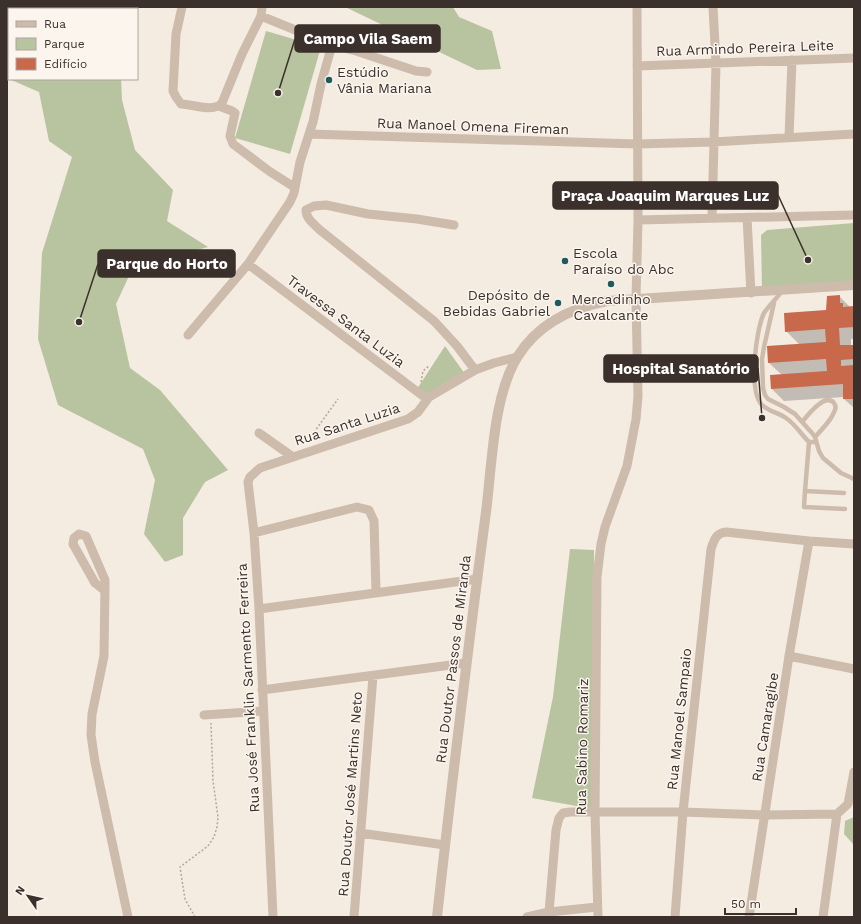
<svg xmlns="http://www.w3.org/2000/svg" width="861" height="924" font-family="'Work Sans',sans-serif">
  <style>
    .green { fill: #b8c4a0 }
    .shadow { fill: #0003 }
    .building { fill: #c8694b }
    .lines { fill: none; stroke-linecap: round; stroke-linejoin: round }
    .path { stroke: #b9a596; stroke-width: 1.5; stroke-dasharray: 2 2; stroke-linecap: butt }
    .service { stroke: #cdbbac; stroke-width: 4.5 }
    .minor { stroke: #cdbbac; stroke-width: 9 }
    .tertiary { stroke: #cdbbac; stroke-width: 10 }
    .poi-dot { fill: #1f5a5e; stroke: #fbf5ee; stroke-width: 1.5 }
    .labels { text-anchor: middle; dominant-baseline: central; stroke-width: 3; stroke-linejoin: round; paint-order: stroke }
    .street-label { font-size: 14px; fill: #3b302b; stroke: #fbf5ee }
    .poi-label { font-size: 14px; fill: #3b302b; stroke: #fbf5ee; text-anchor: start }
    .leader { fill: none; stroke: #3b302b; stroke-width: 1.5 }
    .callout-dot { fill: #3b302b; stroke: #fbf5ee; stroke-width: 1.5 }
    .callout { fill: #3b302b; stroke: #3b302b; stroke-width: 1.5 }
    .callout-label { font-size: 15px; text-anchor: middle; font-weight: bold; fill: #fff }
  </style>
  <rect width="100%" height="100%" fill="#f4ebe1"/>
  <path class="green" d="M7,7H123V9H9V79L7,78Z
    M345,7H453L459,17L492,31L501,69L477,70Z
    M266,31L321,47L290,154L235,138Z
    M9,79H121L122,100L135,150L173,190L167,221L208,247L178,255L136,261L116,304L130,368L160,390L228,470L205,482L183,518V555L165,562L144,534L155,480L143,449L58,405L38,339L42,253L72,157L49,141L39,92Z
    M854,223V284L762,290L761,235L767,230Z
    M445,346L465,374L424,397L417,389Z
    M570,549L594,550L593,809L532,798L553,697Z
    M854,817V845L844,834L845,821Z"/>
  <path class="shadow" d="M839,296L850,307H854V339H851V346H854V408L844,399V397L784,401L772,389L782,375L769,363L800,345L786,331L827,311Z"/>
  <path class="building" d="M840,295V303H843V307L854,306V327L839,328L840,345H854V359L841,360V366L854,365V399H843V384L771,389L770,375L827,371L826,359L768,363L767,346L826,342L825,329L785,332L784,313L826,310L827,296Z"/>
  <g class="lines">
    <path class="path" d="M421,382L423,371L429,366
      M307,442L338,399
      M195,917L185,899L180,867L208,846L214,837L217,827L218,817L213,781L211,723"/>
    <path class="service" d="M782,291C777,298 768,307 764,313C756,329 748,391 762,405C768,411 779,413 786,418C795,424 801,434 809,442H816
      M774,303L764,347L762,359L763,388L765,395L768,399L784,407L795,414L812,433L815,437L819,451L823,458L841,473L854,479
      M802,422C807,416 825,392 834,403C836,406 836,409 834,412C831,421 822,429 815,437
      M809,442L805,491L844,493
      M805,491L804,507L845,509"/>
    <path class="minor" d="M182,7L176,34L173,91L176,97L181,104C193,104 213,113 222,103L242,54L261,16L262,7
      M261,16L332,45L353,50L416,71L427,72
      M637,66L854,58
      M219,106L232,111L235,113L230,136L233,144L269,171L294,187
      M309,134L637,144L713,142L854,134
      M789,137L792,60
      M306,210C306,219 314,224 320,230L434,321L457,346L475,370
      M306,210L314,206L326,205L368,214L417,219L454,225
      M712,218L716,64L713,7
      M747,218L751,293
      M638,220L854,215
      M248,264L427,399
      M188,335L248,264L290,202L294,193L300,162L313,122L321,84L332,45
      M259,433L293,457
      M254,533L357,507L369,510L374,521L376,592
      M104,590L95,583L73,544L74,538L79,534L86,536L105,580V585L104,656L92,714L91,735L95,762L128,917
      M259,609L477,579
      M789,656L854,669
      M262,690L466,663
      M204,715L263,711
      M360,833L445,845
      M549,912L556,830L559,818L563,813L570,812H683L765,815L837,814
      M273,917L259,609L254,533L248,482L250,477L260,468L408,419L418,412L429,397L475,370L494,363L517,357
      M354,917L373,676
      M527,917L549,912L597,907
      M598,917L595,813L597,577L601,544L605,527L627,466L636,419L638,396L636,299L638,220L637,7
      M675,917L683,812L711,549C714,540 716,533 726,532L809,541L854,544
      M749,917L789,656L809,541
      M823,917L837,814L848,804L854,772"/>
    <path class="tertiary" d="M437,917C452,782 468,647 486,512C492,466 493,395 518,356C538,324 571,308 607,301L854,285"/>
  </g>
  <g class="poi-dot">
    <circle cx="329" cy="80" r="4"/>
    <circle cx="565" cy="261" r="4"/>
    <circle cx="611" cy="284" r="4"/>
    <circle cx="558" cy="303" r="4"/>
  </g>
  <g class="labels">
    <g class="street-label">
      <text transform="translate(745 48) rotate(-2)">Rua Armindo Pereira Leite</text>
      <text transform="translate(473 126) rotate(2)">Rua Manoel Omena Fireman</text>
      <text transform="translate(346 321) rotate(37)">Travessa Santa Luzia</text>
      <text transform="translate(347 424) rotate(-18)">Rua Santa Luzia</text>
      <text transform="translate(453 659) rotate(-83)">Rua Doutor Passos de Miranda</text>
      <text transform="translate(248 688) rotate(-93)">Rua José Franklin Sarmento Ferreira</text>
      <text transform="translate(679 719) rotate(-84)">Rua Manoel Sampaio</text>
      <text transform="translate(765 727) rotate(-81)">Rua Camaragibe</text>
      <text transform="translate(582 747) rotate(-89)">Rua Sabino Romariz</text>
      <text transform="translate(350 794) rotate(-86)">Rua Doutor José Martins Neto</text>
    </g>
    <g class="poi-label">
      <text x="337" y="72">Estúdio<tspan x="337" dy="16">Vânia Mariana</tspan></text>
      <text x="573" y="253">Escola<tspan x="573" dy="16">Paraíso do Abc</tspan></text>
      <text x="550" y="295" text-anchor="end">Depósito de<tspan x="550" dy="16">Bebidas Gabriel</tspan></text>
      <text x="611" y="299" text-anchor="middle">Mercadinho<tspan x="611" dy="16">Cavalcante</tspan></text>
    </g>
  </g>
  <path class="leader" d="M278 93L295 39M808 260L778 195M79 322L98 264M762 418L758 368"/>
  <g class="callout-dot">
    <circle cx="278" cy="93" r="4"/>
    <circle cx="808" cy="260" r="4"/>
    <circle cx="79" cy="322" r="4"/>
    <circle cx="762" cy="418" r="4"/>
  </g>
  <g class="callout">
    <rect x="295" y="25" width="145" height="27" rx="4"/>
    <rect x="553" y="182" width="225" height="27" rx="4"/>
    <rect x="98" y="250" width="137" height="27" rx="4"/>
    <rect x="604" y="355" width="154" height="27" rx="4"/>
  </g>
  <g class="callout-label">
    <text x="368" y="44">Campo Vila Saem</text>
    <text x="665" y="201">Praça Joaquim Marques Luz</text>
    <text x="167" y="269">Parque do Horto</text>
    <text x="681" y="374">Hospital Sanatório</text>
  </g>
  <rect width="861" height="924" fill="none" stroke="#3b302b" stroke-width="16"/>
  <rect x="8" y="8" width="130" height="72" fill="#fbf5ee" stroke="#aea6a0"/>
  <rect x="16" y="21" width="20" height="6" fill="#cdbbac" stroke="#aea6a0"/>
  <text x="44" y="28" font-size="12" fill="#3b302b">Rua</text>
  <rect x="16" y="38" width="20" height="12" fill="#b8c4a0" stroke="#aea6a0"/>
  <text x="44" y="48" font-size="12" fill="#3b302b">Parque</text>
  <rect x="16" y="58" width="20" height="12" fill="#c8694b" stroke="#aea6a0"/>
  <text x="44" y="68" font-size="12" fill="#3b302b">Edifício</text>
  <g transform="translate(28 896) rotate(304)" stroke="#fbf5ee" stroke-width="3" paint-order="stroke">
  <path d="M0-3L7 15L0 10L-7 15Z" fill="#3b302b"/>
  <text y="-6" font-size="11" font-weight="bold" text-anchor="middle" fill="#3b302b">N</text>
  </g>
  <path d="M725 908v6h71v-6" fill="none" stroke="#3b302b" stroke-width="2"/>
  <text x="731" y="908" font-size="12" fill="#3b302b" stroke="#fbf5ee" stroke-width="3" paint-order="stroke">50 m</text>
</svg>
